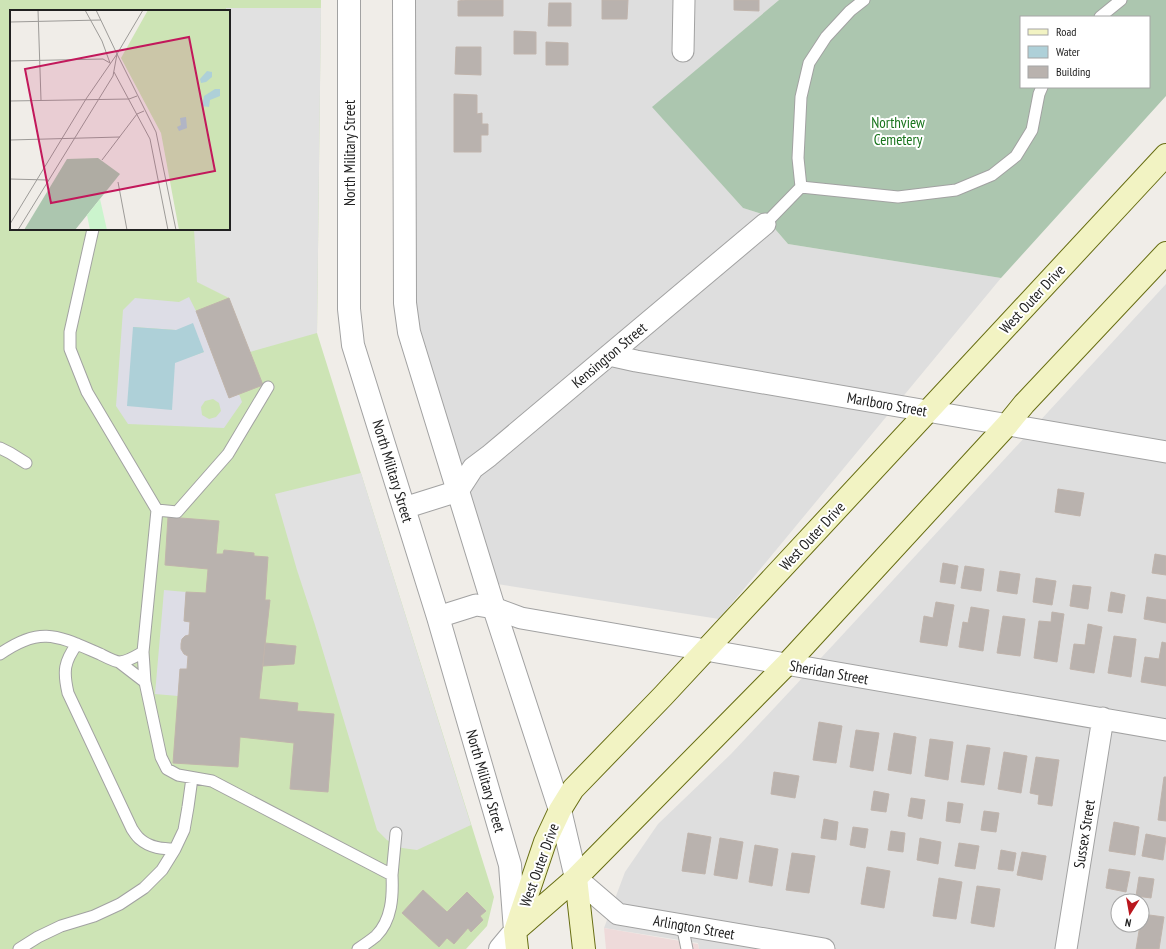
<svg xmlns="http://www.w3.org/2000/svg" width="1166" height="949" font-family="'PT Sans Narrow',sans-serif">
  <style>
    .residential { fill: #dedede; fill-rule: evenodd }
    .commercial { fill: #eedada }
    .grass { fill: #cde4b5; fill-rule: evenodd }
    .cemetery { fill: #acc6af; fill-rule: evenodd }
    .parking { fill: #e1e1e1 }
    .plaza { fill: #dddde6; fill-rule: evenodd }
    .water { fill: #aed0d8 }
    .building { fill: #b9b2ae; stroke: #c0b4ac }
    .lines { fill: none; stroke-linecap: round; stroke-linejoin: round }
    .service-casing { stroke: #a2a2a2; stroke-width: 13 }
    .minor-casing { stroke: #a2a2a2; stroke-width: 23 }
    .tertiary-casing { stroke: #a2a2a2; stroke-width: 24 }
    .secondary-casing { stroke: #676d12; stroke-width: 24 }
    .service { stroke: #fff; stroke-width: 11 }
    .minor { stroke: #fff; stroke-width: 21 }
    .tertiary { stroke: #fff; stroke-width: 22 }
    .secondary { stroke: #f2f3c3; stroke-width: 22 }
    .labels { text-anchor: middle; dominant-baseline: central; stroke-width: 4; stroke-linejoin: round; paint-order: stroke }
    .park-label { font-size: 15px; fill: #19741d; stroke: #fff }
    .street-label { font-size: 15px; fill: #212121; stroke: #fff }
    .inset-road { fill: none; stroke: #9d9b98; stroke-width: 1 }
    .view { fill: #c2185b; fill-opacity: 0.15; stroke: #c2185b; stroke-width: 2 }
    .inset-edge { fill: none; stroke: #212121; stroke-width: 2 }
  </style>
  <rect width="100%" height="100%" fill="#f0ede8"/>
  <path class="residential" d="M414,0H779L653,107L743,208L762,214L788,244L1001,278L719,619L497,584L420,349L413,308Z
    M1166,284V949H699L698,943L604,928L625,872L658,824L731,754L834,644ZM1118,901H1142V925H1118Z"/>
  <path class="commercial" d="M604,928L698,944L699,949H606Z"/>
  <path class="grass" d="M0,0H321L317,333L494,897L487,926L466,949H0ZM11,11H229V229H11Z"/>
  <path class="cemetery" d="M779,0H1166V96L1001,278L788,244L762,214L743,208L652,107ZM1021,17H1149V87H1021Z"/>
  <path class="parking" d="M226,8H321L317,333L250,352L229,298L197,282L194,229H229V11H226Z
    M361,473L471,825L417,850L402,848L387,840L377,830L315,625L297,570L275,494Z"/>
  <path class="plaza" d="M189,297L196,311L229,398L239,394L242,402L224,428L128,424L116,406L123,310L135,298L179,302ZM133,327L176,330L204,352L175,362ZM213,399L219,403L221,411L216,417L209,419L202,415L201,407L205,401Z
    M164,590L186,592L184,621L190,622L189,635L182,639L181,644L182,649L188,656L187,669H180L178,696L155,694Z"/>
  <path class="water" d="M193,323L204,352L175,363L172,410L127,406L133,327L176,330Z"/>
  <path class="building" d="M465,0H503V16H458V1Z
    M602,0H628L627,19H602Z
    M734,0H759V11L734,10Z
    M549,3H571V26H548Z
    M514,31L536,32V54H514Z
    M546,42L568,43V65H546Z
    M456,47H481V75L455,74Z
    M454,94L477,95V114L482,113V124H488V135H481V152H454Z
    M229,298L263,385L229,398L196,311Z
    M1058,489L1084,493L1080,516L1055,512Z
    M168,517L219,521L216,554H223L224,550L254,553V556L268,557L265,600H270L259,699L298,703L297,711L334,714L328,792L290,789L294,743L240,737L238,767L173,763L180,669H187L188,656L184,654L181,649V644L182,639L185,636L189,635L190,622L184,621L186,592L206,593L208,569L165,565Z
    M1155,554L1166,556V575L1152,573Z
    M943,563L958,566L955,584L940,582Z
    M965,566L984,569L981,591L961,588Z
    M1000,571L1020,574L1017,594L997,591Z
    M1036,578L1056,581L1052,605L1033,602Z
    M1073,585L1091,587L1088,609L1070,606Z
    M1111,592L1125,595L1122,613L1108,611Z
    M1147,597L1166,600V623L1144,619Z
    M936,602L954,605L947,646L920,642L924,616L933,618Z
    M971,607L989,610L983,651L959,647L963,622L968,623Z
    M1052,612L1064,614L1057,662L1034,658L1039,621L1051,622Z
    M1003,616L1025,619L1020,656L997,653Z
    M1088,624L1102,627L1094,673L1070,669L1074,644L1085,645Z
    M1114,636L1136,639L1131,677L1108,673Z
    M1162,642L1166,643V686L1141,682L1145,657L1159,659Z
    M265,643L296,646L294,664L263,666Z
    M819,722L842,726L836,763L813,760Z
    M856,730L879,733L873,771L850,767Z
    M894,733L916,737L911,774L888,770Z
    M930,739L953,742L948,780L925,776Z
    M967,745L990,748L984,785L961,782Z
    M1004,752L1027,756L1021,793L998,789Z
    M1036,757L1059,760L1052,806L1038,804L1039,795L1030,793Z
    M774,772L799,776L795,798L771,794Z
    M1164,777H1166V821L1158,820Z
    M874,791L889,794L886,812L871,810Z
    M911,798L925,800L922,819L908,816Z
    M948,802L963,804L960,823L946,821Z
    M984,811L999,813L996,832L981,830Z
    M824,819L838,822L836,840L821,838Z
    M1114,822L1139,827L1135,855L1109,851Z
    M853,827L868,829L865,848L850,845Z
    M891,831L905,833L903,852L888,850Z
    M688,833L711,837L705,874L682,871Z
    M1146,834L1166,838L1163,860L1142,856Z
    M720,838L743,842L737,879L714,875Z
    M920,838L941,842L938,864L917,860Z
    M959,843L979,846L975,869L955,866Z
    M755,845L778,849L772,886L749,882Z
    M1001,850L1016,853L1013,871L998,869Z
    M1022,852L1046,856L1042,880L1017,875Z
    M792,853L815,856L809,893L786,890Z
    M867,867L890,871L884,908L861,904Z
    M1109,869L1130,872L1126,892L1106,888Z
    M1139,877L1154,879L1151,898L1136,896Z
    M939,878L962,882L956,919L933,916Z
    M977,886L1000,889L994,927L971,923Z
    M423,890L447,912L467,892L486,911L480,916L483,920L471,932L468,928L454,944L447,938L439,947L402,913Z
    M1142,914L1164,917L1159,949H1136L1140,925H1142Z"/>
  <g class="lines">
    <defs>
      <path id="service" d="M1100,17L1121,0
        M801,187L898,197L956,190L992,175L1016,156L1032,130L1039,94L1042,87
        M801,187L798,158L801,97L809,63L826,37L850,11L864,0
        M765,224L801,187
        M93,229L70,332V349L87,392L157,510L143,652L145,682L161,757L167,769L178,775L212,781L392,875C393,896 392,920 376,936C370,941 364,945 358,949
        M0,448L10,453L26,463
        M157,510L177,512L228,454L268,387
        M77,644C64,662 63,671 68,693L132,829C134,832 137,837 140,839C150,848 163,849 175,849
        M0,654C41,625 58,636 100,654C106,657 115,662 120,662C129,661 136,656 143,652
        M119,662L145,682
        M392,875L396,833
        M682,925L687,949
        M19,949L38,937L61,926L94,916L120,904L144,888L162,870L175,849L184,830L188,807L192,778"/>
      <path id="minor" d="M683,51L684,0
        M609,355L636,361L1166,452
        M404,508L458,491L473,468L489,456L765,224
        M438,617L476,605L494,608L521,618L1166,730
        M576,878L618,914L824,949
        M1066,949L1103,718"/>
      <path id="tertiary" d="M349,0V309L353,345L438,617L510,865L515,931L500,949
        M404,0L405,303L409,332L494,608L560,810L576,878"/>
      <path id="secondary" d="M576,878L584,949
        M515,931L576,878L787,664L1007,425L1024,404L1166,253
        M517,949L515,931L545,842L560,810L573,789L663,696L1166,155"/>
    </defs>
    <use href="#service" class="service-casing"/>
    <use href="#minor" class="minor-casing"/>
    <use href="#tertiary" class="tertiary-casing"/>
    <use href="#secondary" class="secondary-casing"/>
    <use href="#service" class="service"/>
    <use href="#minor" class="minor"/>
    <use href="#tertiary" class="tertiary"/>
    <use href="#secondary" class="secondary"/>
  </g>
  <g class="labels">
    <g class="park-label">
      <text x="898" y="122">Northview<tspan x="898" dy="17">Cemetery</tspan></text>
    </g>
    <g class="street-label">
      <text transform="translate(349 153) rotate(-90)">North Military Street</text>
      <text transform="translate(1032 299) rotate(-47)">West Outer Drive</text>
      <text transform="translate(609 355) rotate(-40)">Kensington Street</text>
      <text transform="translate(887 404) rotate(10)">Marlboro Street</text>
      <text transform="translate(393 471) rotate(73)">North Military Street</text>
      <text transform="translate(812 536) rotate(-47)">West Outer Drive</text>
      <text transform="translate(829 672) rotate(10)">Sheridan Street</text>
      <text transform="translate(486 781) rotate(74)">North Military Street</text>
      <text transform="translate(1084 834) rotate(-81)">Sussex Street</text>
      <text transform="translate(539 865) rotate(-70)">West Outer Drive</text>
      <text transform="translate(694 927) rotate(10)">Arlington Street</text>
    </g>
  </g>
  <g transform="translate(10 10)">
    <rect width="220" height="220" fill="#f0ede8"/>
    <path d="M138,0H220V220H169L151,123L111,48Z" fill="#cde4b5"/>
    <path d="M88,148L110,164L65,220H14L57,149Z" fill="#acc6af"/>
    <path d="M90,189L97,220H80L77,205Z" fill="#cbf4cd"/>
    <path d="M197,61L202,62V67L196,72L191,73L190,69ZM205,79H210V86L200,90L199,97L192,96L194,86ZM176,107L177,118L169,121L167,117L171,115L170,108Z" fill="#aed0d8"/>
    <path class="inset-road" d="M28,0L31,90M75,0L92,31L100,53M133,0L107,44L146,122L166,220M0,12L91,10M0,51L93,49L100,53M104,62L140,129L158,220M0,91L119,89L127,86M0,130L110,127M92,150L127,104L134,101M0,169L38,170M108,172L117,220M0,214L76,89L107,44M8,220L103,66L107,44L86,0"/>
    <path class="view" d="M179,27L205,161L41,193L15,59Z"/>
    <rect width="220" height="220" class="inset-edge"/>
  </g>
  <rect x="1020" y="16" width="130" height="72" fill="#ffffff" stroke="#a6a6a6"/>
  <rect x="1028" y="29" width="20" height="6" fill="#f2f3c3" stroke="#a6a6a6"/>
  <text x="1056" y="36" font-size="12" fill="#212121">Road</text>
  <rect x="1028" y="46" width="20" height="12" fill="#aed0d8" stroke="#a6a6a6"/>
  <text x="1056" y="56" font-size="12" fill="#212121">Water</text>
  <rect x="1028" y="66" width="20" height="12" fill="#b9b2ae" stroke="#a6a6a6"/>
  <text x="1056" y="76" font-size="12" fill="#212121">Building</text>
  <g transform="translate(1130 913) rotate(191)"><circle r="19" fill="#ffffff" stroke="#a6a6a6"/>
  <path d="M0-3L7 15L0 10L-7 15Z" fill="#ba171e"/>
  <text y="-6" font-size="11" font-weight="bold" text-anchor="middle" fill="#212121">N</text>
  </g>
</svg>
